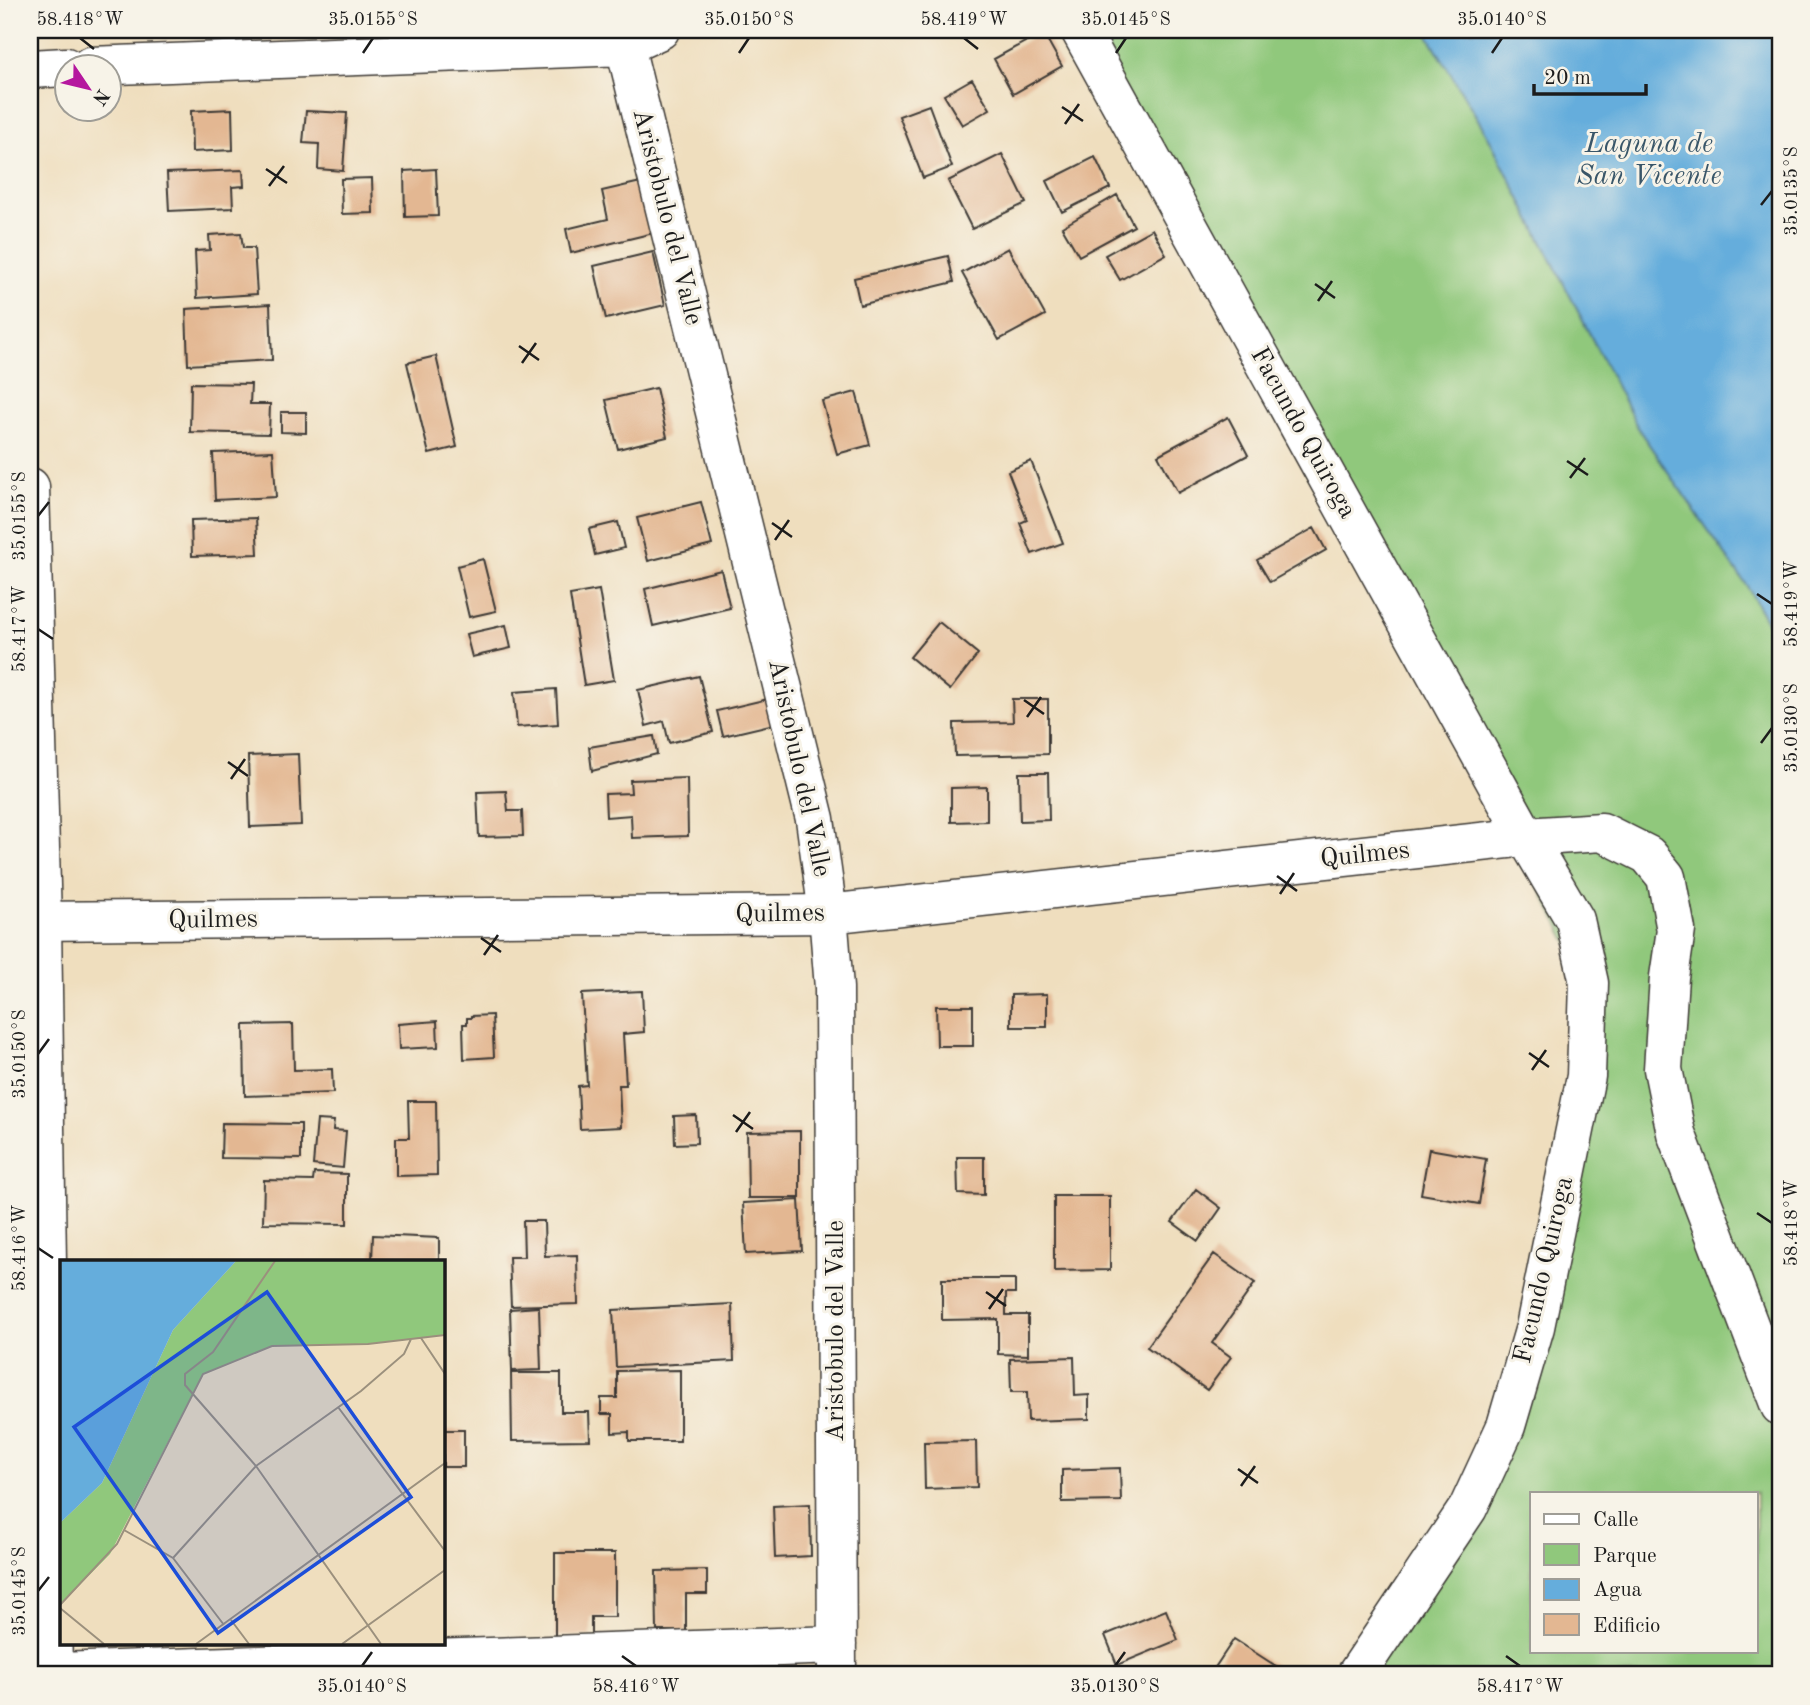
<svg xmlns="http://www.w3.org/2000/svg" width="1810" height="1705" font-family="'Old Standard TT',serif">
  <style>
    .green { fill: #90c87c; stroke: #56724c; stroke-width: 2; fill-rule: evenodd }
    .water { fill: #65addc; stroke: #40647c; stroke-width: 2 }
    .building { fill: #e3b792 }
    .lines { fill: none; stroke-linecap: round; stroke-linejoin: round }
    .minor-casing { stroke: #3c3934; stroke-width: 41 }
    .minor { stroke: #fff; stroke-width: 38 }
    .ticks { fill: none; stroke: #1c1c1c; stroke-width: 2.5 }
    .labels { text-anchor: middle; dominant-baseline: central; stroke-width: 6; stroke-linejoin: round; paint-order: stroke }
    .street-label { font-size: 26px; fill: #1c1c1c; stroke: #f7f3e8 }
    .water-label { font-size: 28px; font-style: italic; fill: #395669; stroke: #f7f3e8 }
    .inset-road { fill: none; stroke: #9b907d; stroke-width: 2 }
    .view { fill: #1d4ed8; fill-opacity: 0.15; stroke: #1d4ed8; stroke-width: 3.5 }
    .inset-edge { fill: none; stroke: #1c1c1c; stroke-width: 3.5 }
    .neatline { fill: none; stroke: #1c1c1c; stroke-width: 2.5 }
    .ticks-label { font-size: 18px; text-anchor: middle; fill: #1c1c1c }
  </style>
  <rect width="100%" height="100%" fill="#f7f3e8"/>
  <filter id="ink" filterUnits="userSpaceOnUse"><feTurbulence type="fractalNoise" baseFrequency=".0143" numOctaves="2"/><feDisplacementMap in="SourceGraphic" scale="14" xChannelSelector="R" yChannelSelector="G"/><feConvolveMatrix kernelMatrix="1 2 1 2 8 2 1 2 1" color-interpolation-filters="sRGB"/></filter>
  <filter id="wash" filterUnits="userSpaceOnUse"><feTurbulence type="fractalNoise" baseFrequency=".00686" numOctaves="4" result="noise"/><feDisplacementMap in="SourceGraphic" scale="28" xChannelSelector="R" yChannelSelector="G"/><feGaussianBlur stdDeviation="1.57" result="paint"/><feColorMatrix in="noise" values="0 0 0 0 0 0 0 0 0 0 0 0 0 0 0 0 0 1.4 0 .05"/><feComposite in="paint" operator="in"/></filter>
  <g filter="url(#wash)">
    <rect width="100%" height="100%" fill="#efdebe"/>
    <path class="green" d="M1093,30H1425L1488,136L1639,430L1747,586L1780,645V1675H1356L1506,1426L1589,983ZM1532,1493H1756V1651H1532Z"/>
    <path class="water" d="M1425,30H1780V645L1747,586L1639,430L1488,136Z"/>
    <g id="blocks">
      <path class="building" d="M1043,32L1062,66L1013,94L994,59Z
        M972,79L990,109L962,125L944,95Z
        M929,105L952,167L923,178L899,116Z
        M232,109L233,150L192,152L191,111Z
        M306,111L347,113L343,171L318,169L319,144L303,143Z
        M1002,154L1026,203L972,229L948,181Z
        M1095,157L1110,188L1062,212L1047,181Z
        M436,169L438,216L405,217L404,171Z
        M243,170L244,186L232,187L233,208L169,211L167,173Z
        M372,178L373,213L342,214L341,179Z
        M658,178L670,229L571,253L566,229L608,219L602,191Z
        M1117,195L1134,226L1079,256L1062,227Z
        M1152,229L1166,254L1120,280L1105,255Z
        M241,233L243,248H254L257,294L197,298L195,251L210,250L209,235Z
        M1008,248L1045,315L999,340L962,273Z
        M653,252L665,305L606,319L594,266Z
        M948,256L954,282L860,305L854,278Z
        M270,304L272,360L188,365L186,309Z
        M436,356L457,447L429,454L407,363Z
        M191,383L251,384L250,404H270L269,434L190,432Z
        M656,388L667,437L618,449L606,400Z
        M856,392L870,445L837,454L822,401Z
        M281,412H306V433L281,432Z
        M1228,417L1248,455L1178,493L1158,455Z
        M273,451L276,497L215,500L213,453Z
        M1031,461L1063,543L1032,554L1020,523L1027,520L1008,471Z
        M701,502L712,545L648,561L637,518Z
        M256,518L258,554L192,556L191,520Z
        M618,522L624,548L595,555L589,529Z
        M1314,528L1326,550L1270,582L1257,560Z
        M483,559L496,611L469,617L457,566Z
        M721,570L730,608L653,626L645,589Z
        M599,590L614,680L584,685L570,595Z
        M939,622L978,654L950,690L910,657Z
        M506,625L511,648L472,657L466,634Z
        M699,676L713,732L669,743L664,721L646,726L638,690Z
        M556,689L558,724L517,727L514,692Z
        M772,698L778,723L723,736L717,711Z
        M1012,699H1048V754L955,756L954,723L1013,722Z
        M654,736L657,754L592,771L589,747Z
        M298,754L301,825L250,827L248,756Z
        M1019,773H1048L1049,820L1020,821Z
        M687,778L688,836L632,838L631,815L606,817L605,794L631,793L630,780Z
        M987,787V821L951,822V788Z
        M506,791L508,811H522L523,836L479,837L477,792Z
        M642,991L644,1032L623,1034L626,1085H619L621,1127L580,1129L578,1086L587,1085L582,994Z
        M1047,994V1027H1011V995Z
        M936,1006H973V1046H937Z
        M492,1015L494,1057L464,1059L463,1024H467V1018H471V1016Z
        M437,1021L438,1047L399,1049L398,1024Z
        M293,1024L294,1070L332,1069L333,1093L245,1096L244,1025Z
        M408,1101H436L437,1175L396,1176V1138H409Z
        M696,1115L697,1143L675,1144L674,1116Z
        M317,1120L334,1121L333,1130L346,1131L343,1168L313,1165Z
        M222,1123L301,1124V1159L221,1158Z
        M800,1131V1198H748L747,1132Z
        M1429,1149L1486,1159L1479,1204L1421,1194Z
        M957,1157H984V1195L958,1194Z
        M314,1173L347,1174V1224L263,1223L264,1180L313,1181Z
        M1196,1189L1221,1208L1198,1241L1172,1222Z
        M1054,1196H1110V1270L1054,1271Z
        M799,1200L802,1251L746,1254L743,1203Z
        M523,1221H544L545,1256L577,1255L578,1304L511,1306L509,1257H524Z
        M373,1235L439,1238V1262H372Z
        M1214,1254L1255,1283L1212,1343L1231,1357L1207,1390L1147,1347Z
        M942,1279H1015V1293H1006V1315H1028V1355L998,1354V1319L942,1320Z
        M732,1304L734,1361L616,1367L613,1310Z
        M539,1307L541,1370L512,1371L510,1309Z
        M1074,1357L1075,1396L1089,1395V1419L1028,1421L1027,1392H1011L1010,1359Z
        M680,1370V1441H629V1432L612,1433V1414H601V1398H617V1371Z
        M511,1373H561V1412H589L590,1440L512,1441Z
        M443,1430H464V1467H443Z
        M976,1441L977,1487L925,1489L924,1442Z
        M1120,1468L1121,1501L1062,1502V1470Z
        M810,1504L811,1556L775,1558L773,1506Z
        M555,1553H615V1617H591V1636H555Z
        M707,1570V1594H686V1631H657L656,1571Z
        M1166,1610L1178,1640L1117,1665L1105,1635Z
        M1234,1639L1290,1675H1210Z"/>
    </g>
  </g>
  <g filter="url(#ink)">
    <use href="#blocks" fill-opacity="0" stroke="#3c3934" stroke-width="2"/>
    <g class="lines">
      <defs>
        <path id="minor" d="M1080,30L1526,837L1575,920L1589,983L1586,1076L1535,1327L1506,1426L1468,1508L1356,1675
          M625,46L815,819L828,914L834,988L837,1675
          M90,66L625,46L660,30
          M30,69L66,67
          M30,487L42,921L53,1675
          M30,921L828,914L1526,837L1602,832L1648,855L1666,877L1676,930L1669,977L1663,1069L1676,1133L1780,1406
          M30,1673L837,1645"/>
      </defs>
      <use href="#minor" class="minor-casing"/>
      <use href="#minor" class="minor"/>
    </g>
  </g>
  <path class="ticks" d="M80,38L94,49M964,38L978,49M363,53L373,38M739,53L749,38M1116,53L1126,38M1492,53L1502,38M1062,107L1083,121M1065,124L1079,104M266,169L287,183M269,186L284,166M1761,205L1772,191M1315,284L1335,298M1318,301L1332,281M519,346L539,360M522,363L536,343M1567,461L1588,475M1570,478L1585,458M38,516L49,502M772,523L792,537M775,540L789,520M1757,594L1772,604M38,629L53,639M1024,700L1044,714M1027,717L1041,697M1761,743L1772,728M228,762L248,776M231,779L245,759M1277,876L1297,891M1280,894L1294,873M481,938L501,952M484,955L498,935M1529,1053L1549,1067M38,1054L49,1039M1532,1070L1546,1050M733,1115L753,1129M736,1132L750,1112M1757,1213L1772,1223M38,1248L53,1258M986,1292L1006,1306M989,1309L1003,1289M1238,1469L1258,1483M1241,1486L1255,1466M38,1591L49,1577M622,1656L636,1666M1506,1656L1520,1666M362,1666L372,1652M1115,1666L1125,1652"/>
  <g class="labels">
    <g class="street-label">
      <text transform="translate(667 217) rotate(76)">Aristobulo del Valle</text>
      <text transform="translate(1303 433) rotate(61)">Facundo Quiroga</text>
      <text transform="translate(799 768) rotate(78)">Aristobulo del Valle</text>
      <text transform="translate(1365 855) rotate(-6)">Quilmes</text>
      <text transform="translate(780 914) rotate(-1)">Quilmes</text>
      <text transform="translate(213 920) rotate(-1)">Quilmes</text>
      <text transform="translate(1544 1270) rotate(-77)">Facundo Quiroga</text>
      <text transform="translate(836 1331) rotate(-90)">Aristobulo del Valle</text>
    </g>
    <g class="water-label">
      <text x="1649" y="145">Laguna de<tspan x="1649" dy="32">San Vicente</tspan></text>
    </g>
  </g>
  <g transform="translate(60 1260)">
    <rect width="385" height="385" fill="#efdebe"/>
    <path d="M176,1H385V75L308,84L212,86L143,114L50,294L0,345V263L42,223L113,70Z" fill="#90c87c"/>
    <path d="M0,1H176L113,70L42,223L0,263Z" fill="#65addc"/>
    <path class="inset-road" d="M215,1L153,92L125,114V125L196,206L321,384M361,78L385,114M278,147L385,291M64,270L113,298L164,365M113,298L196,206L301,131L344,94L351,79M0,345L57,284L143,114L212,86L308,84L385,75M0,348L44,384M171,360L189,384M136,384L385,203M282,384L385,310"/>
    <path class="view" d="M207,32L351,237L158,373L14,167Z"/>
    <rect width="385" height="385" class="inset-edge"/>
  </g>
  <rect width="1810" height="1705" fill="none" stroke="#f7f3e8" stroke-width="77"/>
  <rect x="1530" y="1492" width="228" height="161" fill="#f7f3e8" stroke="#9f9d96" stroke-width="2"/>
  <rect x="1544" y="1514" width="35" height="10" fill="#ffffff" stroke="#9f9d96" stroke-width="2"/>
  <text x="1593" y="1526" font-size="21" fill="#1c1c1c">Calle</text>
  <rect x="1544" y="1544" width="35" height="21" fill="#90c87c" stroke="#9f9d96" stroke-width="2"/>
  <text x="1593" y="1562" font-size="21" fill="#1c1c1c">Parque</text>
  <rect x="1544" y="1579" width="35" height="21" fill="#65addc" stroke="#9f9d96" stroke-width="2"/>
  <text x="1593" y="1596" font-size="21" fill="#1c1c1c">Agua</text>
  <rect x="1544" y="1614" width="35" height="21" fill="#e3b792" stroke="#9f9d96" stroke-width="2"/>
  <text x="1593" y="1632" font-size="21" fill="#1c1c1c">Edificio</text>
  <g transform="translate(88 88) rotate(125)"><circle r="33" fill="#f7f3e8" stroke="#9f9d96" stroke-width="2"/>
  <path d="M0-5L12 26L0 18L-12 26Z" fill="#b5179e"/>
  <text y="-10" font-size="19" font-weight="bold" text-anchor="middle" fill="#1c1c1c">N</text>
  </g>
  <path d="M1534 84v10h112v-10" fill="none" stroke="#1c1c1c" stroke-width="3.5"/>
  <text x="1544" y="84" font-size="21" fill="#1c1c1c" stroke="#f7f3e8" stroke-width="5" paint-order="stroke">20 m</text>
  <rect x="38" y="38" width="1734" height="1628" class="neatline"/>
  <g class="ticks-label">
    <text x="80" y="25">58.418°W</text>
    <text x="373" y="25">35.0155°S</text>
    <text x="749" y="25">35.0150°S</text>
    <text x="964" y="25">58.419°W</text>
    <text x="1126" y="25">35.0145°S</text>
    <text x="1502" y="25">35.0140°S</text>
    <text transform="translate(1791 191) rotate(-90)" y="6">35.0135°S</text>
    <text transform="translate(19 516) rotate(-90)" y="6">35.0155°S</text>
    <text transform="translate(1791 604) rotate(-90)" y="6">58.419°W</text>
    <text transform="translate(19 629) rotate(-90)" y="6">58.417°W</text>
    <text transform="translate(1791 728) rotate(-90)" y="6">35.0130°S</text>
    <text transform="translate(19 1054) rotate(-90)" y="6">35.0150°S</text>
    <text transform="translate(1791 1223) rotate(-90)" y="6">58.418°W</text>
    <text transform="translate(19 1248) rotate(-90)" y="6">58.416°W</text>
    <text transform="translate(19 1591) rotate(-90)" y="6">35.0145°S</text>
    <text x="362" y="1692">35.0140°S</text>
    <text x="636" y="1692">58.416°W</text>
    <text x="1115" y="1692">35.0130°S</text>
    <text x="1520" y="1692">58.417°W</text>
  </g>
</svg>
